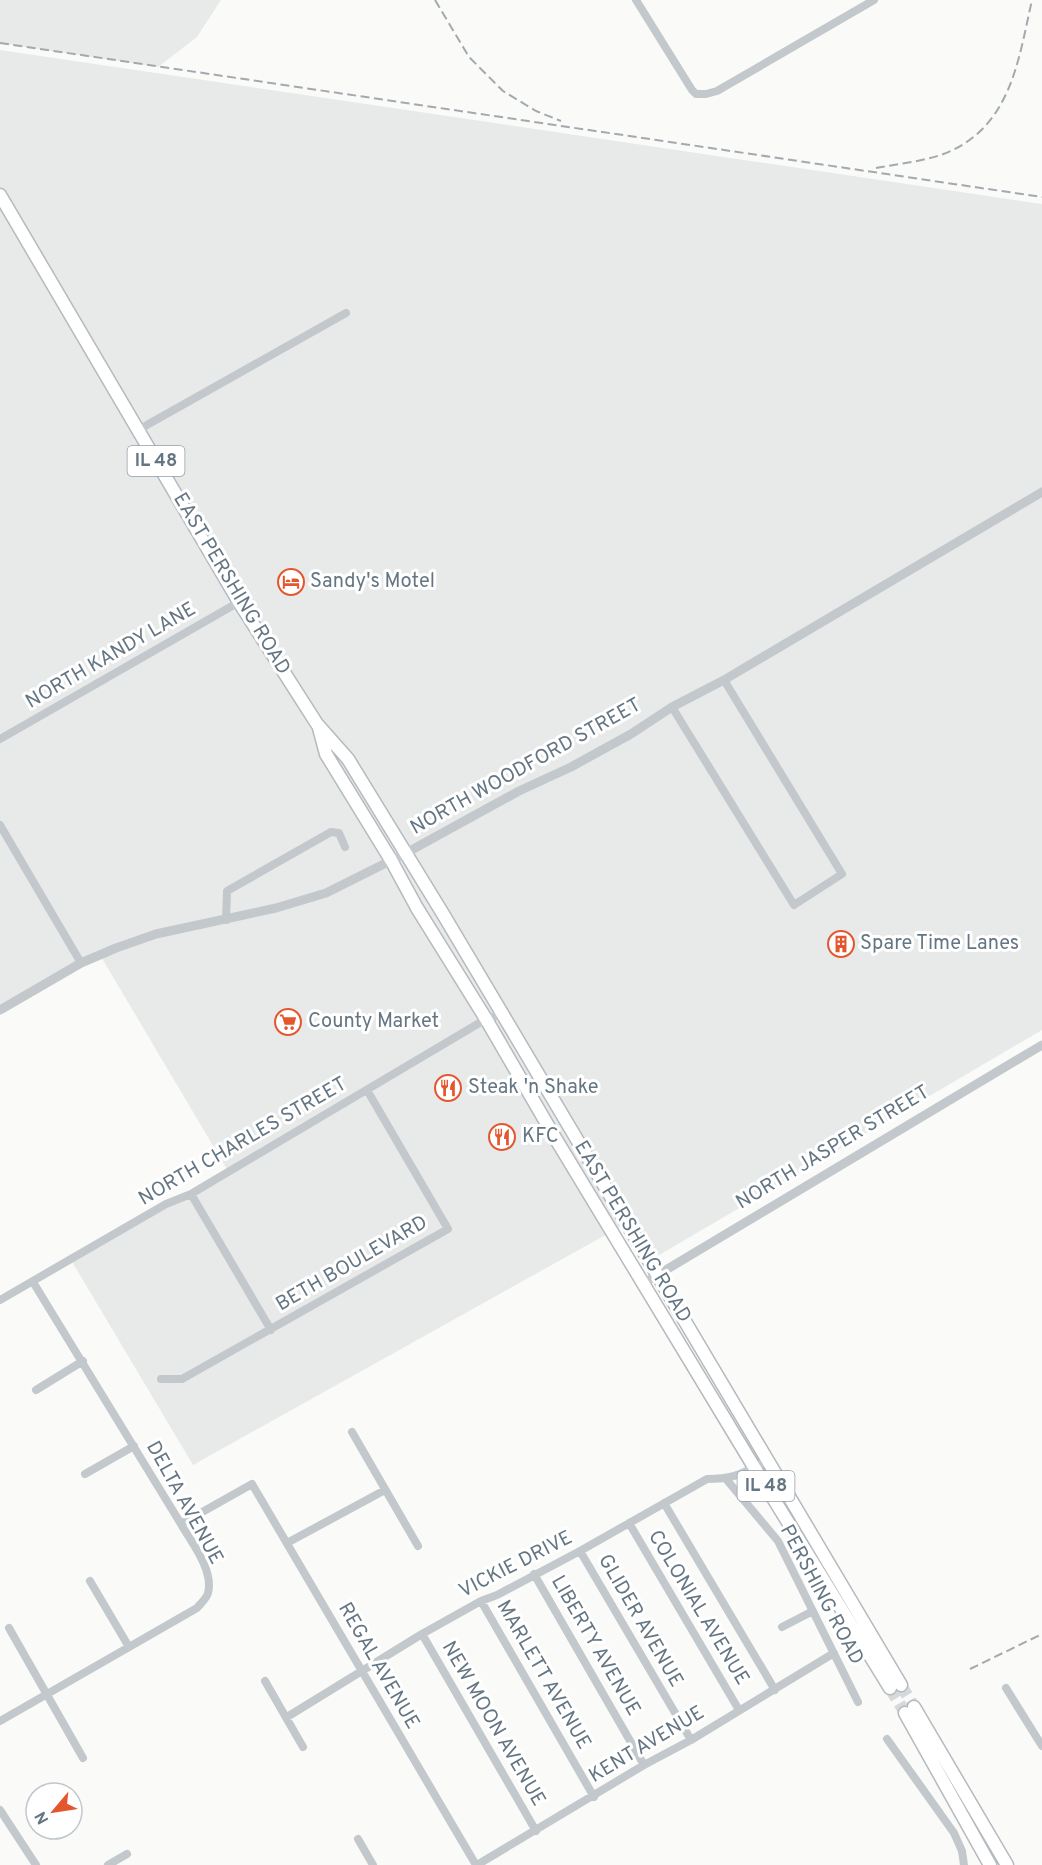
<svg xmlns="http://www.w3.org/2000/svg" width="1042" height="1865" font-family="Overpass,sans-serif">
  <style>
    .built { fill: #e8e9e9 }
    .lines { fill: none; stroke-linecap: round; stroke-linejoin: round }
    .primary-tunnel { stroke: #d5d9db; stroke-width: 12; stroke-dasharray: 12 6; stroke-linecap: butt }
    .primary-casing { stroke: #b5babe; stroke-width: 15 }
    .minor { stroke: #c3c8cc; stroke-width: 8 }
    .tertiary { stroke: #c3c8cc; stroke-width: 9 }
    .primary { stroke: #fff; stroke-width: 12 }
    .rail { stroke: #a2aab0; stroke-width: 2; stroke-dasharray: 9 4.5; stroke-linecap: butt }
    .labels { text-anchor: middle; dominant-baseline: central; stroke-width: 6; stroke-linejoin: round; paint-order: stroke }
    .shield { fill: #fff; stroke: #939fa8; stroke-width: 1.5 }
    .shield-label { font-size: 18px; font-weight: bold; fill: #657683 }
    .poi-label { font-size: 20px; fill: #657683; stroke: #fff; text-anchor: start }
    .street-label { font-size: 20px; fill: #657683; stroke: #fff }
  </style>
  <rect width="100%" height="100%" fill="#fafaf8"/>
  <path class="built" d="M0,0H221L197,37L158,67L0,43Z
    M0,50L1042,204V1030L649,1261L627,1223L193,1465L71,1260L228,1171L100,955L0,1010Z"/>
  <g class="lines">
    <path class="primary-tunnel" d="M901,1685L914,1707
      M890,1688L905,1713"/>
    <defs>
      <path id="primary" d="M0,195L239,602L317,724L348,759L443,914L901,1685
        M319,728L326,754L391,860L417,908L486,1019L554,1136L754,1467L890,1688
        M914,1707L1007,1865
        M905,1713L990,1865"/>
    </defs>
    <use href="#primary" class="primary-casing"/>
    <path class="minor" d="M636,0L692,90L696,94H706L717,91L874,0
      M138,430L346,313
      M672,707L794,905L842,874L724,680
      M0,739L239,602
      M0,825L81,963
      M226,920L227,891L331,832L339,833L345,847
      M191,1194L271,1330
      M0,1300L166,1204L191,1194L486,1019L503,1014
      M161,1379H182L448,1229L367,1090
      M36,1390L83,1361
      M352,1432L418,1546
      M85,1474L134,1446
      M726,1479L778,1541L858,1702
      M664,1503L775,1690
      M629,1523L739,1710
      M181,1524L252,1484L476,1865
      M287,1543L385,1490
      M580,1551L691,1740
      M534,1574L644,1765
      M90,1581L129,1647
      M481,1601L594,1797
      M782,1627L813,1611
      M9,1628L83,1758
      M422,1634L536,1831
      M265,1681L303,1747
      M1006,1688L1042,1746
      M287,1717L422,1634L481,1601L497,1595L580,1551L707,1479C736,1479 742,1473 767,1461
      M0,1721L197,1608C201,1603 207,1598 208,1593C214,1570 191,1542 181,1524L33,1282
      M887,1739L954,1833L962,1851L964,1865
      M0,1810L36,1865
      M358,1839L373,1865
      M108,1865L127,1854
      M477,1865L644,1765L691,1740L834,1653"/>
    <path class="tertiary" d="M0,1010L81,963L116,948L156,934L276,908L326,893L406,853L519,791L571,767L631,734L672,707L724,680L1042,492
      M644,1283L1042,1045"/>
    <use href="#primary" class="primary"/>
    <path class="rail" d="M435,0L469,57L503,91L536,111L561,121
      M0,43L1042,197
      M876,168C902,163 930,161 953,150C1012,121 1019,57 1032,0
      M970,1669L1042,1634"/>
  </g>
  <defs>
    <symbol id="hotel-ring" viewBox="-11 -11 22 22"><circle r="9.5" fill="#fff" stroke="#e4572e" stroke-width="1.5"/><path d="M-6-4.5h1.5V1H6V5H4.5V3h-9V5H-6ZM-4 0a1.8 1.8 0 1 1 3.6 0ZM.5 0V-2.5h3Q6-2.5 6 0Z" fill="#e4572e"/></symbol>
    <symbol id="building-ring" viewBox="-11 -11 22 22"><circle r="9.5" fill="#fff" stroke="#e4572e" stroke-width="1.5"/><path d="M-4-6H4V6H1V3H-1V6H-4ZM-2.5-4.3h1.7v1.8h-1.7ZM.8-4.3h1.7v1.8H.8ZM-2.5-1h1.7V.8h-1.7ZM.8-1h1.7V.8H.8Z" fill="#e4572e"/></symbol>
    <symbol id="supermarket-ring" viewBox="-11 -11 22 22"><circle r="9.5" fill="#fff" stroke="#e4572e" stroke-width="1.5"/><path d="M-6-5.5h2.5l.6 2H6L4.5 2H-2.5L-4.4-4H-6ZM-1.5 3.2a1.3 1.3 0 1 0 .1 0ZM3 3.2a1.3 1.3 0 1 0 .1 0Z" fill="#e4572e"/></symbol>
    <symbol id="restaurant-ring" viewBox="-11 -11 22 22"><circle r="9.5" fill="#fff" stroke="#e4572e" stroke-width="1.5"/><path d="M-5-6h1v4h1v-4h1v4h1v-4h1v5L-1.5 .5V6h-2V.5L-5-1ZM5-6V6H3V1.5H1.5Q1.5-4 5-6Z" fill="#e4572e"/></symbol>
  </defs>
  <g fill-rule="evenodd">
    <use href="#hotel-ring" x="276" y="567" width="30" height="30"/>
    <use href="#building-ring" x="826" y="929" width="30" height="30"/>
    <use href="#supermarket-ring" x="273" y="1007" width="30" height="30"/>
    <use href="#restaurant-ring" x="433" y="1073" width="30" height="30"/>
    <use href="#restaurant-ring" x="487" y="1122" width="30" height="30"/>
  </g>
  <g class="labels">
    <g class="shield">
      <rect x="127.5" y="446" width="57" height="30" rx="4.5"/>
      <rect x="737.5" y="1471" width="57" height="30" rx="4.5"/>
    </g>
    <g class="shield-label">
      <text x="156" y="461">IL 48</text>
      <text x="766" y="1486">IL 48</text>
    </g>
    <g class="poi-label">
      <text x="310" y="582">Sandy's Motel</text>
      <text x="860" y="944">Spare Time Lanes</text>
      <text x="308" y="1022">County Market</text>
      <text x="468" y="1088">Steak 'n Shake</text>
      <text x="522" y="1137">KFC</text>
    </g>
    <g class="street-label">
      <text transform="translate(231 584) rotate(59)">EAST PERSHING ROAD</text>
      <text transform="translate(111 656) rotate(-30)">NORTH KANDY LANE</text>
      <text transform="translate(526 767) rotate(-29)">NORTH WOODFORD STREET</text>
      <text transform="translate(243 1142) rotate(-30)">NORTH CHARLES STREET</text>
      <text transform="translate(833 1148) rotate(-31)">NORTH JASPER STREET</text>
      <text transform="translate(632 1232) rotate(59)">EAST PERSHING ROAD</text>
      <text transform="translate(352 1264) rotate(-30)">BETH BOULEVARD</text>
      <text transform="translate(184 1503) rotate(61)">DELTA AVENUE</text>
      <text transform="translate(516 1565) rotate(-27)">VICKIE DRIVE</text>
      <text transform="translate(821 1595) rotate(62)">PERSHING ROAD</text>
      <text transform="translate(698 1608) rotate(59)">COLONIAL AVENUE</text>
      <text transform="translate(640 1621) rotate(60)">GLIDER AVENUE</text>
      <text transform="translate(595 1646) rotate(60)">LIBERTY AVENUE</text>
      <text transform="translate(378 1666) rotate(60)">REGAL AVENUE</text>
      <text transform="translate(543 1675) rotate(60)">MARLETT AVENUE</text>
      <text transform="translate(493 1724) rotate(60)">NEW MOON AVENUE</text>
      <text transform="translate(647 1745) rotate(-31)">KENT AVENUE</text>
    </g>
  </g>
  <g transform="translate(54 1811) rotate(241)"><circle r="28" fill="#ffffff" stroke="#c1c8cd" stroke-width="1.5"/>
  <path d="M0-4.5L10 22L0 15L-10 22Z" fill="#e4572e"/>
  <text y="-9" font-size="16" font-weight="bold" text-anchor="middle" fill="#657683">N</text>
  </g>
</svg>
